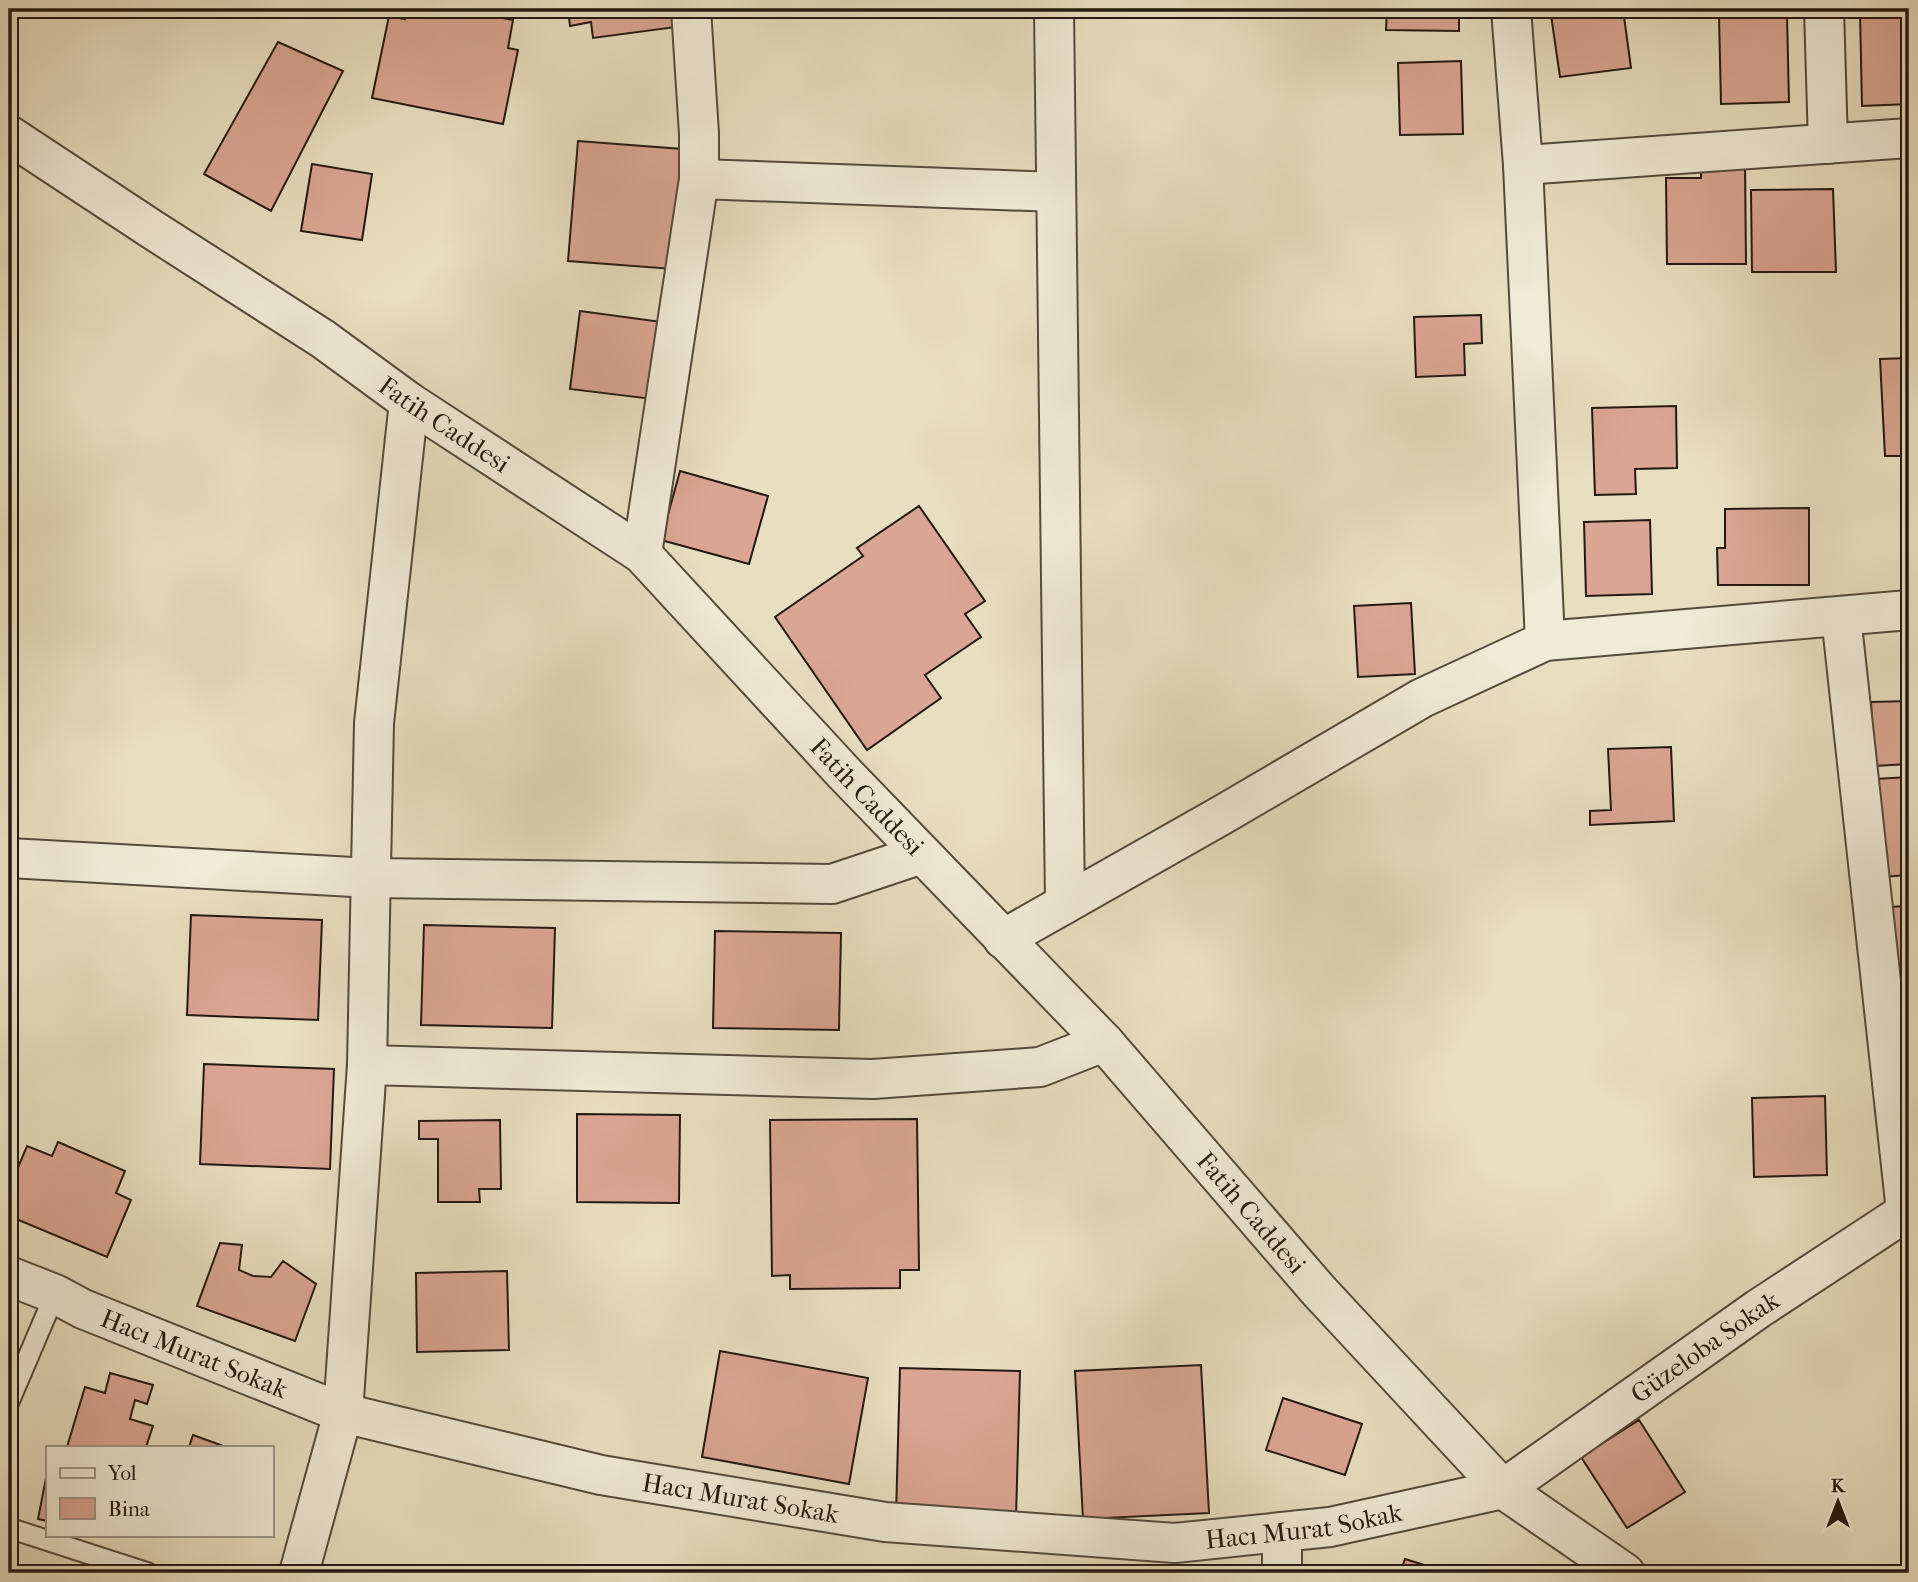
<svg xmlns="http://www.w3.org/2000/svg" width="1918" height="1582" font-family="'IM FELL French Canon',serif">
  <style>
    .building { fill: #daa593; stroke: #231910; stroke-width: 2 }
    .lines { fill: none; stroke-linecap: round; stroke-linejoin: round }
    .service-casing { stroke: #544a3c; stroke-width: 23 }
    .minor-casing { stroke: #544a3c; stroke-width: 42 }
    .tertiary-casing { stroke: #544a3c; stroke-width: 42 }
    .service { stroke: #f0ead6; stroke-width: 19 }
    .minor { stroke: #f0ead6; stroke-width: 38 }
    .tertiary { stroke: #f0ead6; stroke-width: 38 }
    .labels { text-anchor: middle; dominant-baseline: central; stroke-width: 5; stroke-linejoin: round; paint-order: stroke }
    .street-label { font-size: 26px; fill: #231910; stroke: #f0ead6 }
  </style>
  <rect width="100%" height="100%" fill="#e8dec0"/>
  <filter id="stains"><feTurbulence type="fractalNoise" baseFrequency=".00286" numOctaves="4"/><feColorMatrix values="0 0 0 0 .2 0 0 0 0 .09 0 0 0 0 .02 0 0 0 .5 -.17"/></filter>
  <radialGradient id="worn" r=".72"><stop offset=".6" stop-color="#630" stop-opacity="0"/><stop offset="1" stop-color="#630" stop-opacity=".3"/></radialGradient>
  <path class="building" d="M407,9H459L513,20L508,48L518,50L503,124L372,98L389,16L405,19Z
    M568,9H674L676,27L593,38L591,22L570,26Z
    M1387,9H1459V31L1386,30Z
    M1593,9H1623L1631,68L1560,77L1551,15Z
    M1909,11V104L1862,106L1860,12Z
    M1787,15L1789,102L1721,104L1719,16Z
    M278,42L343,71L271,211L204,174Z
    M1461,61L1463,134L1400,135L1398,63Z
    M578,141L682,149L673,269L568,261Z
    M1701,161H1745L1746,264H1667L1666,178H1701Z
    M312,164L372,174L362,240L301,231Z
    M1833,189L1836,272H1752L1751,190Z
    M580,311L662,322L652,399L570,389Z
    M1481,315L1482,343L1464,344L1465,375L1416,377L1414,317Z
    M1909,358V456H1885L1880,359Z
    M1676,406L1677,468L1635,469L1636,494L1595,495L1592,408Z
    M680,471L768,496L749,564L661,540Z
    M919,506L985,601L965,614L981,637L925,675L941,698L867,750L775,617L863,556L857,548Z
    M1809,508V585H1718L1717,548H1725V509Z
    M1650,520L1652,594L1586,596L1584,522Z
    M1411,603L1415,674L1358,677L1354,606Z
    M1909,701V764L1874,766L1871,702Z
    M1671,747L1674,821L1590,825V811L1611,810L1608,749Z
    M1909,777V875L1880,877L1875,779Z
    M1909,906V973L1889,974L1886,907Z
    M191,915L322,920L318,1020L187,1015Z
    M424,925L555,928L552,1028L421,1025Z
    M715,931L841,933L839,1030L713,1028Z
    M1909,1000V1056H1906L1904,1001Z
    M204,1064L334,1069L330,1169L200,1164Z
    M1825,1096L1827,1175L1754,1177L1752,1098Z
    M577,1114L680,1115L679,1203L577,1202Z
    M917,1119L919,1270H900V1288L790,1289V1275L772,1276L770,1120Z
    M500,1120L501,1189H479L480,1202H438V1139H419V1121Z
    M58,1142L125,1171L116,1193L131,1200L107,1257L9,1216V1189L27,1146L52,1156Z
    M220,1243L242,1245L239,1270L253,1276L271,1277L283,1261L316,1284L295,1341L197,1306Z
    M507,1271L509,1350L417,1352L416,1273Z
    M720,1351L868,1378L849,1484L702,1457Z
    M1201,1365L1209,1513L1083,1519L1075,1371Z
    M900,1368L1020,1371L1016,1518L896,1515Z
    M110,1373L153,1385L147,1404L135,1400L130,1419L153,1426L146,1447H67L85,1387L105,1393Z
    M1283,1398L1362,1424L1345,1475L1266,1450Z
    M1639,1420L1685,1492L1627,1528L1581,1457Z
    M193,1435L226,1447H189Z
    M47,1473V1521L38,1519Z
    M1405,1559L1450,1573H1400Z"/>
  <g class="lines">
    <defs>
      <path id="service" d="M9,1402L55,1294
        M9,1528L148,1573"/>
      <g id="minor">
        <path d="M1054,9L1065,904"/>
        <path d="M1511,9L1523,165L1545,641"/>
        <path d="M1824,9L1828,144"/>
        <path d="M1523,165L1909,138"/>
        <path d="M699,179L1056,192"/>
        <path d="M642,554L699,179V134L691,9"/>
        <path d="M1841,616L1906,1211"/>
        <path d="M9,858L371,878L832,884L922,854"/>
        <path d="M1003,939L1222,815L1422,698L1545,641L1909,610"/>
        <path d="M367,1065L873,1079L1040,1067L1104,1042"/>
        <path id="s1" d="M9,1276L55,1294L83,1309L343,1413L601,1475L885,1522L1175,1543L1330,1527L1503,1489L1758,1309L1909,1210"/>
        <path d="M1282,1532V1573"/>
        <path d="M299,1573L343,1413L367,1065L374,723L409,402"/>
      </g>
      <g id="tertiary">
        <path id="s2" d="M9,135L150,228L323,339L409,402L642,554L844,773L1104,1042L1319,1291L1503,1489L1625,1573"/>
      </g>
    </defs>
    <use href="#service" class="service-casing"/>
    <use href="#minor" class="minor-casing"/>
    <use href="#tertiary" class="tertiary-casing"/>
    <use href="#service" class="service"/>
    <use href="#minor" class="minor"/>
    <use href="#tertiary" class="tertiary"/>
  </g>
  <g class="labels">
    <g class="street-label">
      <text stroke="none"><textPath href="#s2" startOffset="523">Fatih Caddesi</textPath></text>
      <text stroke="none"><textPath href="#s2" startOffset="1090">Fatih Caddesi</textPath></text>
      <text stroke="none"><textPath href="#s2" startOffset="1657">Fatih Caddesi</textPath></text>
      <text stroke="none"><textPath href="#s1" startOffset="1785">Güzeloba Sokak</textPath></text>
      <text stroke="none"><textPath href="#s1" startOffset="201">Hacı Murat Sokak</textPath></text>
      <text stroke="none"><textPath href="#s1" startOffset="768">Hacı Murat Sokak</textPath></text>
      <text stroke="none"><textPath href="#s1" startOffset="1335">Hacı Murat Sokak</textPath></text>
    </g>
  </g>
  <rect width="1918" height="1582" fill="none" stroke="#e8dec0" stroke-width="35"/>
  <rect x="10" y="10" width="1897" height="1561" fill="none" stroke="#231910" stroke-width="3.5"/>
  <rect x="18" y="18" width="1883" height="1547" fill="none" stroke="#231910" stroke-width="2"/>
  <rect x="46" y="1446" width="228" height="91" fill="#f0ead6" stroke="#9e9687" stroke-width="2"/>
  <rect x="60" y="1468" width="35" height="10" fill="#f0ead6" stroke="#9e9687" stroke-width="2"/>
  <text x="108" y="1480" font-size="21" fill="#231910">Yol</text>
  <rect x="60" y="1498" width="35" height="21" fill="#daa593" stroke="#9e9687" stroke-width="2"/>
  <text x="108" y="1516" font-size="21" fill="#231910">Bina</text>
  <g transform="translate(1838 1502)" stroke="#f0ead6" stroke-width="5" paint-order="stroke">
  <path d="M0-5L12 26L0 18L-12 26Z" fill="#231910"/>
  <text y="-10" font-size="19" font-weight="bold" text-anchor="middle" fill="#231910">K</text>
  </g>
  <rect width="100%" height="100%" filter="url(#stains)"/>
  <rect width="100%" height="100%" fill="url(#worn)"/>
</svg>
